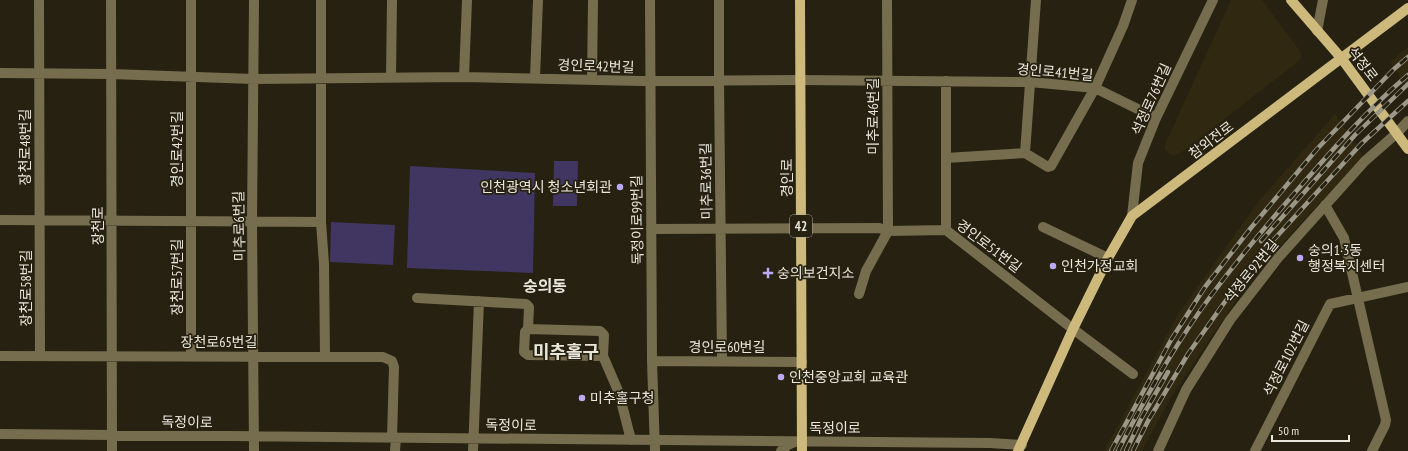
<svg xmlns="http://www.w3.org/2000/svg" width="1408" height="451" font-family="'PT Sans Narrow','Noto Sans KR',sans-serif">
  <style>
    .built { fill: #302810 }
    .green { fill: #403661 }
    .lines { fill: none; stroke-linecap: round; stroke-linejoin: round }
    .minor { stroke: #766d4f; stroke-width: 10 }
    .major { stroke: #ccb97b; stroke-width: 10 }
    .rail-casing { stroke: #9a9789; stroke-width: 4.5 }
    .rail { stroke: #262110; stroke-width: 3; stroke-dasharray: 9; stroke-linecap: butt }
    .poi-dot { fill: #baaaf6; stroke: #262110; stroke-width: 1.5 }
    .labels { text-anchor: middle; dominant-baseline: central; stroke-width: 3.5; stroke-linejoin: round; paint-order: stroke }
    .shield { fill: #262110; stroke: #aeab9e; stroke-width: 1 }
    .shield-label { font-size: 13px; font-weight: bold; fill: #e9e6db }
    .street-label { font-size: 14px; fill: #e9e6db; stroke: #262110 }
    .poi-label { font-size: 14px; fill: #e9e6db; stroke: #262110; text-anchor: start }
    .quarter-label { font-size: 16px; font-weight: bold; fill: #e9e6db; stroke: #262110 }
    .district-label { font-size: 18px; font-weight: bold; fill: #e9e6db; stroke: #262110 }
  </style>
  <rect width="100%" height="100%" fill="#262110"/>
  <path class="built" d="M1231,0H1262L1300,51L1302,57L1299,61L1181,153L1172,156L1165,150V144Z
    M1408,47V88L1390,62Z
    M1335,114L1363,156L1254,274L1173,394L1142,451H1104L1178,314L1258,202Z"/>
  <path class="green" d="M554,161H578L577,206H553Z
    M410,166L535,173L533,273L407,268Z
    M331,222L395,225L393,265L330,262Z"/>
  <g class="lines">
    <path class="minor" d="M39,0L40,356
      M111,0L112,451
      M191,0V356
      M321,0V222L324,264L325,356
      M650,0L652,361L655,451
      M719,0V81L722,361
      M1317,31L1323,0
      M0,73L111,74L254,79L464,77L641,81L800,80L1030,82L1095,88L1156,118
      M391,77L392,0
      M464,77L467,0
      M535,78L538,0
      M592,80L593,0
      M946,81V230
      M1025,153L1036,0
      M946,158L1025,153L1048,167L1051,166L1095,88L1123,26L1132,0
      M1325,205L1344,238L1386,420L1385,425L1372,451
      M1132,216L1138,163L1156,118L1213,0
      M0,220L321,222
      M1043,227L1108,258
      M651,229L879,228L888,231L946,230L1073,329L1133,374
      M859,294L866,271L888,231L887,0
      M417,298L526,304L529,307L528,329
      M0,356L383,357L392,361L394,367L392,438
      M603,356L528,355L524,352L525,332L528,329L600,331L604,335L603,356L619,393L631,440
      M652,361L802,362
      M0,434L990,443L1022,445
      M254,451L252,222L254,0
      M395,451L396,438
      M473,451L479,301
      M781,451L788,445L795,442
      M1158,451L1186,390L1230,320L1278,258L1365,161L1397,133L1408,121
      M1255,451L1330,304L1408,287"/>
    <path class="major" d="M800,0L802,451
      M1291,0L1342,59L1408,149
      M1018,451L1073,329L1108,258L1132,216L1408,8"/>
    <defs>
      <path id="rail" d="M1261,241L1355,135L1408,84
        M1111,451L1171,340L1205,287L1250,229L1317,149L1394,69L1408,57
        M1118,451C1146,396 1176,342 1213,293C1240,257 1269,222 1299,188C1333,149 1368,109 1408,75
        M1126,451L1142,417L1168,372
        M1133,451L1148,421L1188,354L1224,303L1268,246L1361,144L1408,101"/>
    </defs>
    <use href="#rail" class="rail-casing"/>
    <use href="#rail" class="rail"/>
  </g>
  <g class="poi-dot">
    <circle cx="620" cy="187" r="4"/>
    <circle cx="1300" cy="258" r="4"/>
    <circle cx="1053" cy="266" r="4"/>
    <path d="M766 267h4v4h4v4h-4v4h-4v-4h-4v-4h4z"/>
    <circle cx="781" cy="377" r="4"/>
    <circle cx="582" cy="398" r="4"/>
  </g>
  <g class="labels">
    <rect class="shield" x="790" y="215" width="22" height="22" rx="3"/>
    <g class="shield-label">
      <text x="801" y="226">42</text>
    </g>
    <g class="street-label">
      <text transform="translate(1363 64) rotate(52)">석정로</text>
      <text transform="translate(596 66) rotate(2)">경인로42번길</text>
      <text transform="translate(1055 72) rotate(5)">경인로41번길</text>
      <text transform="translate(1151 99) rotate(-66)">석정로76번길</text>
      <text transform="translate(873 116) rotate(-90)">미추로46번길</text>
      <text transform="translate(1211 140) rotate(-37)">참외전로</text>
      <text transform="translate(25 147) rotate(-90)">장천로48번길</text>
      <text transform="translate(177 149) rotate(-90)">경인로42번길</text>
      <text transform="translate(787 178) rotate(-90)">경인로</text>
      <text transform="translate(706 181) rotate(-91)">미추로36번길</text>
      <text transform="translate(637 220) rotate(-91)">독정이로99번길</text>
      <text transform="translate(98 226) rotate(-90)">장천로</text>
      <text transform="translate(239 226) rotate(-91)">미추로6번길</text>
      <text transform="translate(989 246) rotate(37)">경인로51번길</text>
      <text transform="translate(1251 271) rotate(-51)">석정로92번길</text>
      <text transform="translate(177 277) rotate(-90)">장천로57번길</text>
      <text transform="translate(26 288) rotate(-90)">장천로58번길</text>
      <text x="219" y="342">장천로65번길</text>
      <text x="727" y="347">경인로60번길</text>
      <text transform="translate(1286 358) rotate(-63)">석정로102번길</text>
      <text transform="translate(187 422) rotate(1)">독정이로</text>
      <text transform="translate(511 425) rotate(1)">독정이로</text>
      <text x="835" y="428">독정이로</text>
    </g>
    <g class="poi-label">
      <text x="612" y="187" text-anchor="end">인천광역시 청소년회관</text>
      <text x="1308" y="250">숭의1·3동<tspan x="1308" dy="16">행정복지센터</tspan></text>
      <text x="1061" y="266">인천가정교회</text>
      <text x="777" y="273">숭의보건지소</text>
      <text x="789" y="377">인천중앙교회 교육관</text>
      <text x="590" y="398">미추홀구청</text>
    </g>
    <g class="quarter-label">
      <text x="545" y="286">숭의동</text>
    </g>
    <g class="district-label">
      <text x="566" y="351">미추홀구</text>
    </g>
  </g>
  <path d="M1272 435v6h77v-6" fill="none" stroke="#e9e6db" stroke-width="2"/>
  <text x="1278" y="435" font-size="12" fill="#e9e6db" stroke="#262110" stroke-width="3" paint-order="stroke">50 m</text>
</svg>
